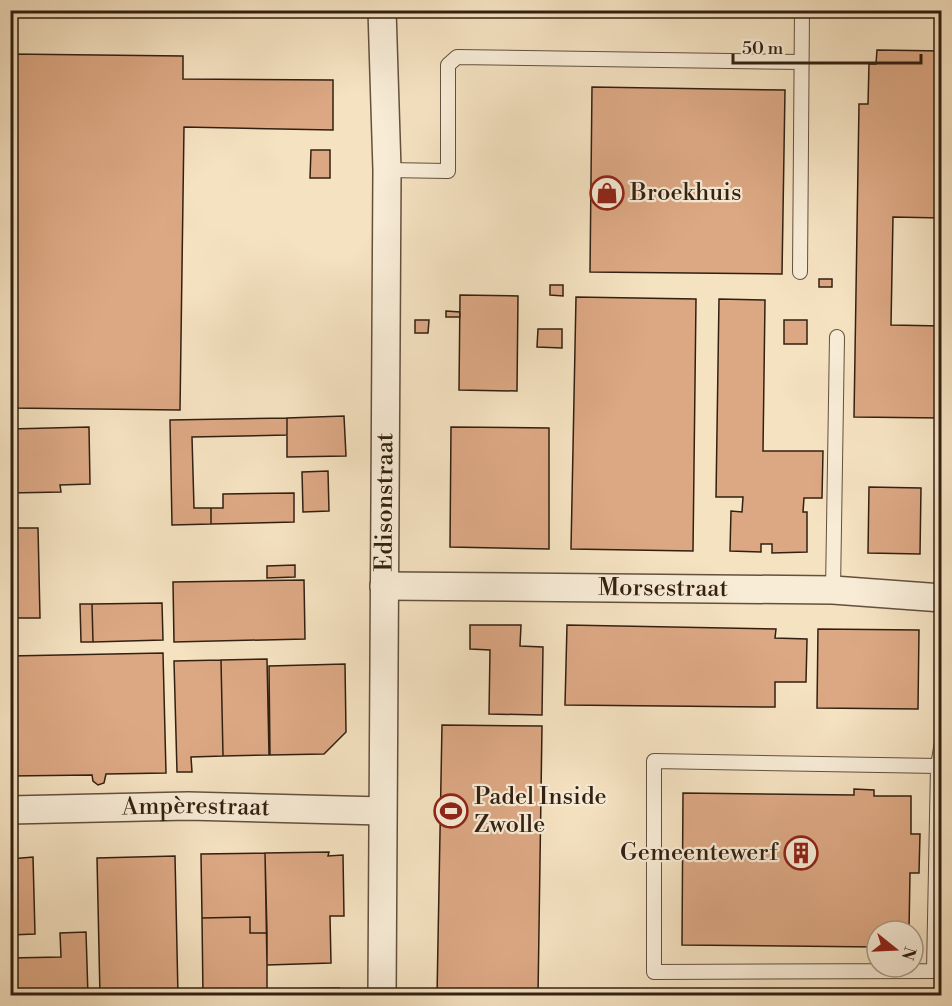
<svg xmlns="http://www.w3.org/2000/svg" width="952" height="1006" font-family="'Libre Bodoni',serif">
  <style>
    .building { fill: #dca884; stroke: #322011; stroke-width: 1.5 }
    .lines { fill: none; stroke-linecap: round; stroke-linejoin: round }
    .lane-casing { stroke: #63503d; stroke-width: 16 }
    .street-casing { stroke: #63503d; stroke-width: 30 }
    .lane { stroke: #f8ecd7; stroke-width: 14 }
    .street { stroke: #f8ecd7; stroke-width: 27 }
    .labels { text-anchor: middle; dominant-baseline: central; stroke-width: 4.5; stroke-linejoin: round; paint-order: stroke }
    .poi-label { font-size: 24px; fill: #322011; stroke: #f8ecd7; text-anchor: start }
    .street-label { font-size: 24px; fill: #322011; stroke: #f8ecd7 }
  </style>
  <rect width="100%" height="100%" fill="#f5e2c1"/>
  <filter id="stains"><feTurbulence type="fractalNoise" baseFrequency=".00333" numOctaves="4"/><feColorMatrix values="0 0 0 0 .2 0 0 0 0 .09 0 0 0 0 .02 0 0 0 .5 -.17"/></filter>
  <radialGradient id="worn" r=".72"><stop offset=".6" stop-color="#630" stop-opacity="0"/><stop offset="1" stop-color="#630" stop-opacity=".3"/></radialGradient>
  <path class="building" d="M877,50L942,51V218L893,217L891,325L942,326V418L854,417L859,104H868L869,64H876Z
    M10,54L183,56V79L333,80V130L184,127L180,410L10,408Z
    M592,87L785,90L782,274L590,272Z
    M311,150H330V178H310Z
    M819,279H832V287H819Z
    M550,285H563V296L550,295Z
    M460,295L518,296L517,391L459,390Z
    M576,297L696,299L693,551L571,549Z
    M719,299L765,300L763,451H823L822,498H804L803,512H807V552L772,553V544H761V552L730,551L731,511L742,512L743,497H716Z
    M446,311L460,312V317H446Z
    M415,320H429L428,333H415Z
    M784,320H807V344H784Z
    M538,329H562V348L537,347Z
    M344,416L346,456L287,457V418Z
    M287,418V435L192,437L194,508H211V524L172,525L170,420Z
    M89,427L90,484L60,485L61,492L10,493V429Z
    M451,427L549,428V549L450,547Z
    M328,471L329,511L303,512L302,472Z
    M869,487L921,488L920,554L868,553Z
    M294,493V522L211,524V508H223V494Z
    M10,528H38L40,618H10Z
    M295,565V577L267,578V566Z
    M304,580L305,639L174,642L173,582Z
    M162,603L163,640L93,642L92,604Z
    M80,604H92L93,642H81Z
    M470,625H521L520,646L543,647L542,715L489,714L490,650L470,649Z
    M567,625L776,629L775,638L807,639L806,682H775V707L565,705Z
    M818,629L919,630L918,709L817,708Z
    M163,653L166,773L106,774L104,783L98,785L93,781L92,775L10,776V656Z
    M267,659L269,755L223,756L221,660Z
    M221,660L223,756L191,757L192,772H177L174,661Z
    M345,664L346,732L324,754L270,755L269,666Z
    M442,725L542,726L538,996H437Z
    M854,789L874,790V796H911V834H920L919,873H910L909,931H877V947L682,945L683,793L854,795Z
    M329,852L328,856L343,855L344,916H330L331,963L267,965L265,853Z
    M265,853L267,933H250V917L202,918L201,854Z
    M175,856L178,996H100L97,858Z
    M33,857L35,934L10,935V859Z
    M250,917V933H267V989H283V996H203L202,918Z
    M86,932L88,996H10V958L61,957L60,933Z
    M339,988V996H283V989Z"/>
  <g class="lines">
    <defs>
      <path id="lane" d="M387,170L448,171V65L457,57L801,62
        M800,272L802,10
        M833,590L837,337
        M942,742L938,766L934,971L654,972V761L938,766H942"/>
      <g id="street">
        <path id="s1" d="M384,586L833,590L942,598"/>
        <path id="s2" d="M10,810L188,806L382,811"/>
        <path id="s3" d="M382,996L387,170L382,10"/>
      </g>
    </defs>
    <use href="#lane" class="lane-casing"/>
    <use href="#street" class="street-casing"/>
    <use href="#lane" class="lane"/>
    <use href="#street" class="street"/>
  </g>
  <defs>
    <symbol id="shop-ring" viewBox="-11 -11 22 22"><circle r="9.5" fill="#f8ecd7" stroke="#8f2418" stroke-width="1.5"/><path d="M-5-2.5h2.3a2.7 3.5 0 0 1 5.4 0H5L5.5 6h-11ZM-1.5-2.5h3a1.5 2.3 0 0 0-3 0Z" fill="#8f2418"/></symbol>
    <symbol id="stadium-ring" viewBox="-11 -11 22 22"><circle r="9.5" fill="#f8ecd7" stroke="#8f2418" stroke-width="1.5"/><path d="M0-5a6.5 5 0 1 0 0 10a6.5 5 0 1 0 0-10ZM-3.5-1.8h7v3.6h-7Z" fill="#8f2418"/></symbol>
    <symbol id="building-ring" viewBox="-11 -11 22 22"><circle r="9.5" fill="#f8ecd7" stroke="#8f2418" stroke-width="1.5"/><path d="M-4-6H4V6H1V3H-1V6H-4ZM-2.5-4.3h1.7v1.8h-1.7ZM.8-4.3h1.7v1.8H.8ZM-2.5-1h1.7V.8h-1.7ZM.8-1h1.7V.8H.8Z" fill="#8f2418"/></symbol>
  </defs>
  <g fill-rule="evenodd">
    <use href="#shop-ring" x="588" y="174" width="38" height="38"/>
    <use href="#stadium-ring" x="432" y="792" width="38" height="38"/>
    <use href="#building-ring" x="782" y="834" width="38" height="38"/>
  </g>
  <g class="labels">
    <g class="poi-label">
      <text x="630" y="193">Broekhuis</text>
      <text x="474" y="797">Padel Inside<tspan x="474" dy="28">Zwolle</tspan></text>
      <text x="778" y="853" text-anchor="end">Gemeentewerf</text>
    </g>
    <g class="street-label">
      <text stroke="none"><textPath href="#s3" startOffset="494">Edisonstraat</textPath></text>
      <text stroke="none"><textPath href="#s1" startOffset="279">Morsestraat</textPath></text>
      <text stroke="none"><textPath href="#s2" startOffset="186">Ampèrestraat</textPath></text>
    </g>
  </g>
  <rect width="952" height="1006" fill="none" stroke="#f5e2c1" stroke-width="36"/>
  <rect x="12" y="12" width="928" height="982" fill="none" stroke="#322011" stroke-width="3"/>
  <rect x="18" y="18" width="916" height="970" fill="none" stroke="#322011" stroke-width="1.5"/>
  <g transform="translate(895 949) rotate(108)"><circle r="28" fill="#f8ecd7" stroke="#a99a88" stroke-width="1.5"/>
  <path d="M0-4.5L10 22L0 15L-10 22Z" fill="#8f2418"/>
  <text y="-9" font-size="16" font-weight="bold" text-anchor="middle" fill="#322011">N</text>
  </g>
  <path d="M733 54v9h188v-9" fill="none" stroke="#322011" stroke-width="3"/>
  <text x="742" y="54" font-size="18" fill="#322011" stroke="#f8ecd7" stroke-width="4.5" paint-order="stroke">50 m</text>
  <rect width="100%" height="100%" filter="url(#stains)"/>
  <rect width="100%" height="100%" fill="url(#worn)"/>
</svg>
